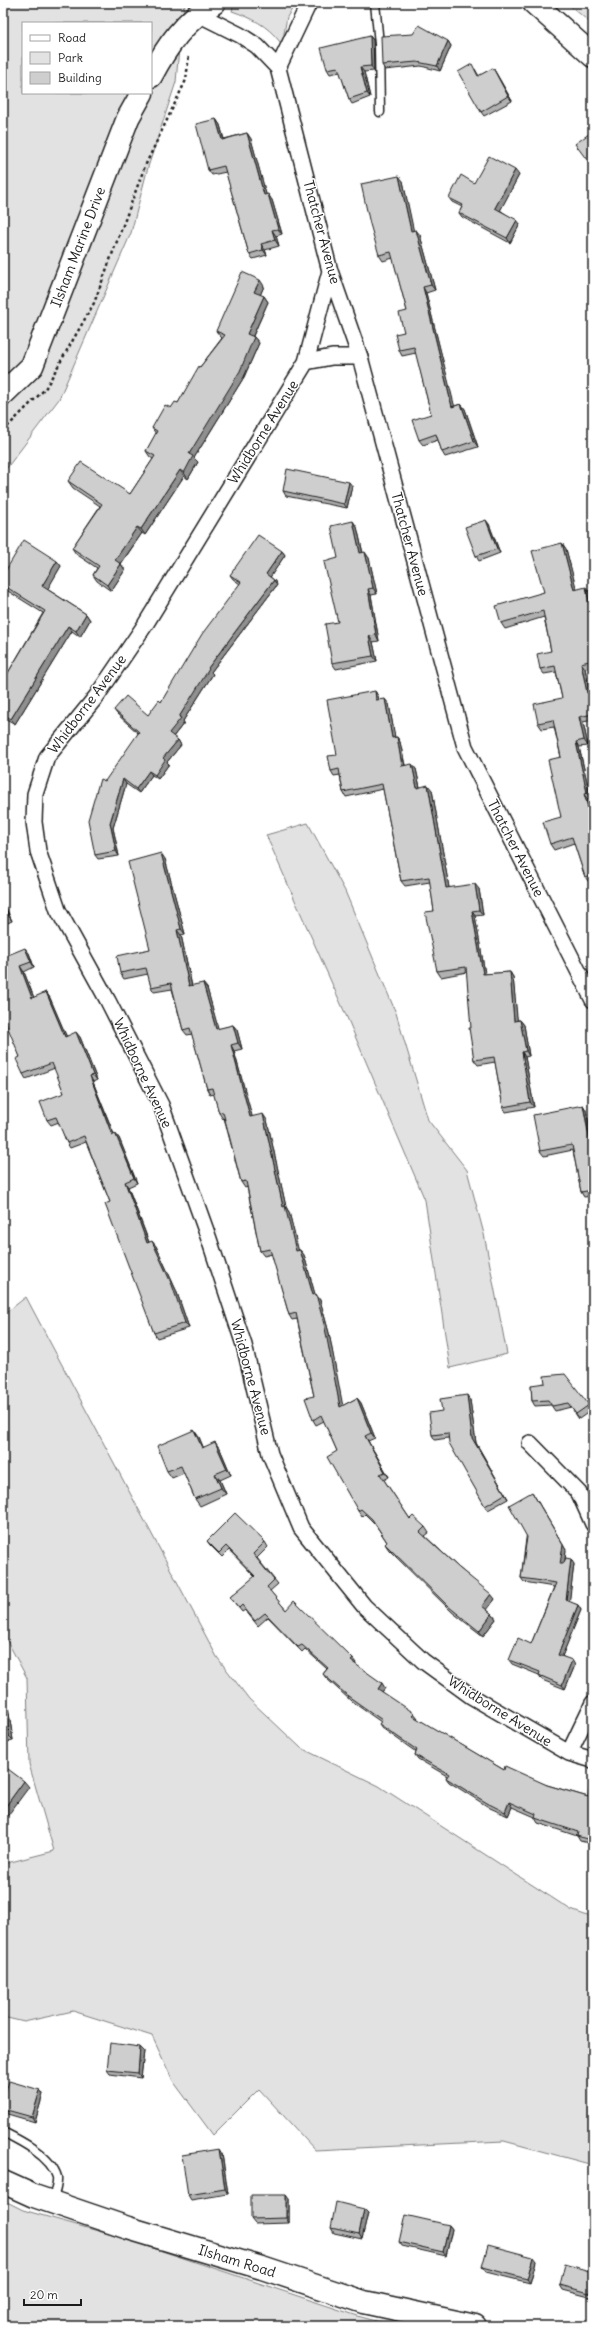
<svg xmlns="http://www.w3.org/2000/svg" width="596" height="2329" font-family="Delius,sans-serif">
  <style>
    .green { fill: #e2e2e2; stroke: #7f7f7f; fill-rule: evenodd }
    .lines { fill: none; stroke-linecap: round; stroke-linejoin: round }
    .lane-casing { stroke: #1c1c1c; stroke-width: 11 }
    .street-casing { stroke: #1c1c1c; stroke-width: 18 }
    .secondary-casing { stroke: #1c1c1c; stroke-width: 25 }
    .path { stroke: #1c1c1c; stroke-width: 2.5; stroke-dasharray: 3 3; stroke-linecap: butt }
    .lane { stroke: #fff; stroke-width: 8 }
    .street { stroke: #fff; stroke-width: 15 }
    .secondary { stroke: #fff; stroke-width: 22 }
    .wall { fill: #b1b1b1; stroke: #1c1c1c }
    .shaded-wall { fill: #909090; stroke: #1c1c1c }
    .building { fill: #cecece; stroke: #1c1c1c }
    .labels { text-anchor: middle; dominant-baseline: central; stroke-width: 3; stroke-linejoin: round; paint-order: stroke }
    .street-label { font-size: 14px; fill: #1c1c1c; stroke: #fff }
  </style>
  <rect width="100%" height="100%" fill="#fff"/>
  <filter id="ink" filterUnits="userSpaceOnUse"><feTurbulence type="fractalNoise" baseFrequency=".025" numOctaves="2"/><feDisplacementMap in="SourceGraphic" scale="8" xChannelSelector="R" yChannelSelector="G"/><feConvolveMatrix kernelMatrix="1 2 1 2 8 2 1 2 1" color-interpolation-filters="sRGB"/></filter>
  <g filter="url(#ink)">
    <path class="green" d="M3,3H186L182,14L176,82L148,167L131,233L59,399L3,473ZM23,23H151V93H23Z
      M234,3H296L287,17L283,39L280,42C267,25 252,18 232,11Z
      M567,3H593V25Z
      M308,823L345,891L396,1013L428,1120L467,1170L484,1234L507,1354L450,1368L425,1200L349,1022L266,835Z
      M26,1297L217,1657L249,1699L301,1748L379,1786L571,1910L593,1918V2165L504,2141L315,2150L259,2089L213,2135L173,2081L152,2036L73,2011L24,2022L3,2017V1864L54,1851L29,1764L27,1678L3,1633V1315Z
      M3,2200L23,2210L123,2238L361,2317L396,2326L3,2325Z"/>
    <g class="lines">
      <defs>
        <path id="lane" d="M375,3L379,44L380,112
          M3,2132C21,2141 51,2156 57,2177C58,2183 54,2195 52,2201"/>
        <path id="street" d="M196,13L240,35L257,46L278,68L330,271L360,357L465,747L593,1000
          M278,68L309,3
          M330,271L306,362L145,625L96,697L47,757L35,794L34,822L38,851L58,910L108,1001L161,1105L209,1239L244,1345L270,1454L301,1528L364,1606L423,1661L471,1696L569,1753L593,1760
          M306,362L332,357H360
          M530,1443L579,1493L593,1524
          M569,1753L593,1703"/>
        <path id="secondary" d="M534,3L593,56
          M151,76C167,46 185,20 214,3
          M3,394L32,366L128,118L142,93
          M3,2182L34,2196L128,2228L262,2268L364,2302L475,2326"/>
      </defs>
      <use href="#lane" class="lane-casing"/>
      <use href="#street" class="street-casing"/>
      <use href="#secondary" class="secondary-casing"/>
      <path class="path" d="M3,431L45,389L94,303L145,166L186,80L189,55"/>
      <use href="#lane" class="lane"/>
      <use href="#street" class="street"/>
      <use href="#secondary" class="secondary"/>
    </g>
    <path class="wall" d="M370,36L373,40L374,71L364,72L370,97L352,104L349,99L340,72L330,74L327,69Z
      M448,41L451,46L440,71L421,66L385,70L382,65Z
      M493,68L512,101L484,116L481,112L475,69L479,76Z
      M216,119L220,125L224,139L247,133L251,139L266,195L272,200L282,234L276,236L279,246L265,250L267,255L253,259L249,254L226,172L212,175L208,170Z
      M519,175L500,210L520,224L510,243L462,217L459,213L462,207L452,202L449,198L474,183Z
      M403,181L413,231L420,235L435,290L426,293L454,406L461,404L465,409L478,447L445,457L442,452L438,440L423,445L419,440L431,414L416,353L402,356L399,350L404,332L407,311L393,258L383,261L379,255Z
      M264,286L260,295L264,296L268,302L253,336L259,343L244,377L194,458L198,462L188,479L184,476L145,535L142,533L121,564L125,570L111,591L97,581L93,575L97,568L76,554L72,548L100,506L73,488L68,481L130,494L153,459L150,457L146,451L156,434L152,428L171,408L178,403L200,367L222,338L221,337L216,331Z
      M352,486L347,508L286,496L283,491Z
      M489,524L500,553L479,561L476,556Z
      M357,527L363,553L369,558L377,594L371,595L379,641L373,642L377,661L336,669L332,663L338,622V558Z
      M562,543L566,549L576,589L590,593L593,607V667L585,668L590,693L593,692V720L583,722L588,746L579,747L591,799L588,800L593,817V881L589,882L585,877L574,843L554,850L550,844L561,817V757L554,727L542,729L538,723L562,698L556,672L544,674L540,669L551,651L544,617L505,629L501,623L544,592Z
      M282,551L285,555L270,577L274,580L277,585L211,672L213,674L183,721L184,723L173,737L178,740L181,745L167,762L169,764L158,779L152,775L139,793L126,784L113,828L119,856L98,859L95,855L138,733L117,714L114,710L148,715L161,702L240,584L233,579L230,575Z
      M57,561L61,566L47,589L86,614L90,620L80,637L72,631L15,724L3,717V676L5,678L43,613L3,588V575Z
      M375,691L378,696L379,700L389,704L395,738L397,737L400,742L405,765L416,769L420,787L432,790L449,888L479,889L483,915L475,916L485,974L510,972L513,977L517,1020H520L524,1025L529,1056L525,1057L534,1107L506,1112L503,1107L495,1062L478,1065L474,1060L467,972L441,977L437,971L434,911L430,882L405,886L401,881L383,789L346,797L343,792L340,775L334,776L331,771L337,755Z
      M165,859L185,934L181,935L192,986L207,988L218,1029L233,1025L237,1030L242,1049L234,1051L252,1117L267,1120L286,1207L289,1212L298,1250H300L304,1255L315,1295L320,1300L329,1333L342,1406L357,1398L361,1403L375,1438L368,1441L389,1477L384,1480L410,1519L425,1527L429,1533L425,1536L459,1568L495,1599L487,1610L492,1614L496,1619L483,1636L452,1612L389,1550L385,1544L387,1542L375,1524L365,1514L362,1517L358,1511L337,1451L324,1421L316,1425L313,1420L314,1396L297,1319L292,1320L289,1315L272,1254L264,1256L260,1251L247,1187L245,1188L241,1182L224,1118L223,1119L219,1113L214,1094L210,1095L207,1089L192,1034L187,1035L183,1030L172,989L154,992L151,987L148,974L124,979L120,973L150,949Z
      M3,903L5,906L12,921L3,925Z
      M29,953L34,967L24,972L34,998L46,992L50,998L66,1036L80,1037L97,1080L93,1082L114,1134L119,1138L137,1183L128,1187L149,1242L156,1246L176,1290L189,1328L157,1338L154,1333L110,1202L86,1142L70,1148L67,1143L59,1122L51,1125L47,1120L64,1093L55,1068L26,1079L23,1074L20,1057L4,1010L3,954L4,956Z
      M583,1105L586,1110L593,1143V1196L584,1197L581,1192L573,1150L544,1156L540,1151Z
      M531,1385L589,1405L593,1409L579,1419L571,1407L555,1411L551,1405L535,1406L532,1401Z
      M470,1400L476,1443L508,1499L488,1510L485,1506L448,1438L435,1440L432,1435L442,1411Z
      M199,1437L203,1447L220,1449L231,1475L220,1480L226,1494L200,1506L195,1499L184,1473L172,1478L167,1471Z
      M532,1492L566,1550L565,1561L574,1564L569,1602L578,1605L581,1610L562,1656L575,1665L565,1689L542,1680L539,1675L512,1664L509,1660L531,1644L554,1587L524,1582L521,1578Z
      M207,1541L265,1542L268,1547L257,1558L278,1584L270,1591L286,1610L356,1663L355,1664L385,1688L382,1692L418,1718L417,1719L504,1770L547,1785L588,1797L593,1782V1844L580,1841L577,1836L538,1823L535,1818V1817L512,1807L508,1816L490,1808L449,1782L446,1778L447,1776L418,1759L415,1755L416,1752L382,1728L379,1724L381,1722L351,1701L326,1678L323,1674L327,1669L305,1649L302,1652L268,1617L258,1626L245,1610L242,1612L230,1597L255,1577L229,1550L222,1557L210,1545Z
      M3,1684L5,1687L13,1740L3,1742Z
      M140,2047L144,2051L141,2078L110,2074L107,2070Z
      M40,2090L43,2094L35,2122L4,2113L3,2111V2101Z
      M222,2154L228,2194L191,2200L188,2195Z
      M289,2199V2223L255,2224L251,2219Z
      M368,2213L362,2239L334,2233L331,2228Z
      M449,2225L452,2229L446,2256L402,2246L399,2242Z
      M536,2261L530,2283L486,2272L482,2267Z
      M593,2272V2298L563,2290L560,2285Z"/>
    <path class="shaded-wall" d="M370,36L373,40L374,71L371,66Z
      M448,41L451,46L440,71L437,66Z
      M360,67L364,72L370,97L367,93Z
      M493,68L496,73L512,101L508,96Z
      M216,119L220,125L225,145L222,140Z
      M247,133L251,139L268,201L264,195Z
      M515,170L519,175L499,213L495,208Z
      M399,176L403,181L415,237L411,231Z
      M268,194L272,200L282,234L278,229Z
      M517,220L520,224L510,243L507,238Z
      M272,230L276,236L279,246L275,240Z
      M416,230L420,235L435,290L431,285Z
      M261,244L265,250L267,255L263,250Z
      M260,280L264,286L259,298L254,292Z
      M423,287L426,293L456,412L452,407Z
      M264,296L268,302L251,340L247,334Z
      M254,337L259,343L244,377L194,458L198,462L188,479L184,473L189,454Z
      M461,404L465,409L478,447L474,441Z
      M180,470L184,476L145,535L141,529Z
      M349,482L352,486L347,508L344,504Z
      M486,520L489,524L500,553L497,549Z
      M353,521L357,527L364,559L360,553Z
      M137,527L142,533L119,566L115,560Z
      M562,543L566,549L578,595L574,590Z
      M282,551L285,555L269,579L266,574Z
      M365,552L369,558L377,594L373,588Z
      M57,561L61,566L46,592L42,586Z
      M121,564L125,570L111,591L107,585Z
      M274,580L277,585L211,672L213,674L183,721L184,723L172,738L169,733L179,717L208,668Z
      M586,587L590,593L593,607V623Z
      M368,589L371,595L379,641L376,635Z
      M86,614L90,620L80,637L76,631Z
      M68,626L72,631L15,724L11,719Z
      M369,636L373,642L377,661L373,656Z
      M581,663L585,668L591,699L587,693Z
      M375,691L378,696L380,705L376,700Z
      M385,699L389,704L396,743L392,738Z
      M579,717L583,722L588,746L584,740Z
      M397,737L400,742L406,771L402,766Z
      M178,740L181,745L167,762L169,764L158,779L155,775L163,758Z
      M576,742L579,747L591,799L587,793Z
      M412,764L416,769L421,793L417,788Z
      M149,771L152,775L139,793L136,789Z
      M123,779L126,784L113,828L119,856L116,851L110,823Z
      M428,785L432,790L450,893L446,888Z
      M584,794L588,800L593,817V824Z
      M161,853L165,859L185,934L181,929Z
      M475,884L479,889L483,915L479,910Z
      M3,903L5,906L12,921L8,915Z
      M472,911L475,916L486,979L483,974Z
      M177,930L181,935L193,992L189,986Z
      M25,948L29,953L34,967L31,962Z
      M20,966L24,972L36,1003L32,998Z
      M510,972L513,977L518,1026L514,1021Z
      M203,983L207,988L220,1035L216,1029Z
      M46,992L50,998L69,1042L65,1037Z
      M520,1020L524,1025L529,1056L526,1051Z
      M233,1025L237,1030L242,1049L238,1043Z
      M76,1032L80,1037L97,1080L93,1075Z
      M231,1045L234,1051L254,1123L250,1117Z
      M522,1052L525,1057L534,1107L530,1102Z
      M90,1076L93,1082L116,1140L112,1135Z
      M583,1105L586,1110L593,1143V1154Z
      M263,1114L267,1120L286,1207L289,1212L300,1256L296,1251L283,1207Z
      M115,1133L119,1138L137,1183L134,1178Z
      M125,1182L128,1187L151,1248L147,1243Z
      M152,1241L156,1246L176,1290L189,1328L185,1323Z
      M300,1250L304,1255L317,1301L313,1295Z
      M316,1294L320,1300L329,1333L344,1412L340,1407Z
      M467,1395L470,1400L476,1443L508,1499L472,1438Z
      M357,1398L361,1403L375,1438L371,1433Z
      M194,1430L199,1437L206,1454L202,1448Z
      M365,1436L368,1441L389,1477L385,1472Z
      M215,1442L220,1449L231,1475L227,1469Z
      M215,1474L220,1480L226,1494L221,1488Z
      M532,1492L566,1550L564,1568L560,1564Z
      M571,1559L574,1564L569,1605L566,1600Z
      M491,1594L495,1599L485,1611L482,1606Z
      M578,1605L581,1610L561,1659L558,1655Z
      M492,1614L496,1619L483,1636L479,1631Z
      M353,1659L356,1663L354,1666L351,1661Z
      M572,1660L575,1665L565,1689L562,1685Z
      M382,1683L385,1688L381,1693L378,1689Z
      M3,1684L5,1687L13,1740L9,1736L3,1692Z
      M414,1713L418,1718L416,1720L413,1716Z
      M24,1781L29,1787L3,1822V1810Z
      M509,1802L512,1807L508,1816L505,1812Z
      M140,2047L144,2051L141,2078L138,2073Z
      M40,2090L43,2094L35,2122L32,2117Z
      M219,2149L222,2154L228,2194L225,2189Z
      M286,2195L289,2199V2223L286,2218Z
      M364,2209L368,2213L362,2239L359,2234Z
      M449,2225L452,2229L446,2256L443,2252Z
      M533,2257L536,2261L530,2283L527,2279Z"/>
    <path class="building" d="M419,25L448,41L437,66L417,62L382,65L381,36L413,34Z
      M370,36L371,66L360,67L367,93L349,99L338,67L327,69L321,48Z
      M472,64L478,76L493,68L508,96L481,112L458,72Z
      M216,119L222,140L247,133L264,195L268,194L278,229L272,230L275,240L261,244L263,250L249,254L224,166L208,170L196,124Z
      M593,131V168L575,144Z
      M489,156L515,170L495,208L517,220L507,238L459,213L463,205L449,198L461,175L474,183Z
      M399,176L411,231L416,230L431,285L423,287L452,407L461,404L474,441L442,452L436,434L419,440L412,420L431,414L414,347L399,350L395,334L404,332L399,313L407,311L391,252L379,255L370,224L361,184Z
      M242,272L260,280L254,292L264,296L247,334L254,337L240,371L189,454L193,456L184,473L180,470L141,529L137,527L115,560L121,564L107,585L93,575L99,566L72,548L102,504L68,481L81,462L130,494L155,456L146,451L157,431L152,428L165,405L171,408L175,402L178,403L199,366L200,367L225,335L216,331Z
      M287,469L349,482L344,504L283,491Z
      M486,520L497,549L476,556L465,527Z
      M353,521L360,553L365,552L373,588L368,589L376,635L369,636L373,656L332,663L325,624L338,622L324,562L338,558L331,526Z
      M258,535L282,551L266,574L274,580L208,668L209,669L179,717L181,718L169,733L178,740L163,758L165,760L155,775L149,771L136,789L123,779L110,823L116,851L95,855L88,820L100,779L105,781L139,732L114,710L126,696L148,715L159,700L161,702L202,634L241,582L230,575Z
      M24,540L57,561L42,586L86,614L76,631L68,626L11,719L3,714V676L5,678L45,611L3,585V575Z
      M562,543L574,590L586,587L593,623V660L581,663L587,693L593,692V714L579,717L584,740L576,742L587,793L584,794L593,824V874L585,877L572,837L550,844L543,822L561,817L548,760L561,757L553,720L538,723L534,704L562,698L555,666L540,669L537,654L551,651L543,611L501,623L496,606L544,592L532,551Z
      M375,691L376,700L385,699L392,738L397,737L402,766L412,764L417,788L428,785L446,888L475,884L479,910L472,911L483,974L510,972L514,1021L520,1020L526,1051L522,1052L530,1102L503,1107L494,1057L474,1060L469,1028H471L466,967L437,971L425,912L434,911L429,877L401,881L382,784L343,792L339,769L331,771L328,756L337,755L327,700Z
      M161,853L181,929L177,930L189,986L203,983L216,1029L233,1025L238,1043L231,1045L250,1117L263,1114L283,1207L285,1206L296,1251L300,1250L313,1295L316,1294L325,1328L340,1407L357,1398L371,1433L365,1436L385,1472L380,1474L410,1519L413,1516L425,1527L420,1532L459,1568L491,1594L482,1606L492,1614L479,1631L448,1606L385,1544L387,1542L372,1519L361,1509L358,1511L327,1457L337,1451L321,1415L313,1420L305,1398L314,1396L296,1313L289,1315L270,1249L260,1251L246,1181L241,1182L223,1112L219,1113L212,1088L207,1089L190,1028L183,1030L171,983L151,987L146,968L120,973L117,956L150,949L128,862Z
      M590,902H593V923Z
      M3,904L8,915L3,918Z
      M25,948L31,962L20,966L32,998L46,992L65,1037L76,1032L93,1075L90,1076L112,1135L115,1133L134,1178L125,1182L147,1243L152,1241L172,1285L185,1323L154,1333L105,1204L110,1202L84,1136L67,1143L56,1117L47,1120L40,1102L64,1093L52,1063L23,1074L16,1059L20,1057L3,1016V1011L4,1010L3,1008V957Z
      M583,1105L592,1153H593V1190L581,1192L572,1145L540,1151L533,1115Z
      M565,1374L589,1405L576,1414L568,1403L552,1406L548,1400L532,1401L531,1385L545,1383L544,1376Z
      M467,1395L472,1438L505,1494L485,1506L449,1443L448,1433L432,1435L429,1413L442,1411L440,1399Z
      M194,1430L202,1448L215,1442L227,1469L215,1474L221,1488L195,1499L181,1466L167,1471L157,1446Z
      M532,1492L563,1545L560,1564H563L566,1558L571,1559L566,1600L578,1605L558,1655L572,1660L562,1685L539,1675L540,1672L509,1660L518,1638L531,1644L556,1583L521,1578L527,1537L509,1505Z
      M235,1513L265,1542L253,1554L274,1580L267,1587L286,1610L294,1601L353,1659L351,1661L382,1683L378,1689L414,1713L413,1716L504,1770L505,1766L547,1785L588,1797L591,1781L593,1782V1841L577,1836L578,1832L535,1818L536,1814L509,1802L505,1812L487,1803L446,1778L449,1774L415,1755L417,1750L379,1724L382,1720L348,1696L323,1674L328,1668L302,1645L298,1647L265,1613L255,1621L242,1605L239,1608L230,1597L255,1576L226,1546L219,1553L207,1541Z
      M3,1692L9,1736L3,1737Z
      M4,1766L24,1781L3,1810V1767Z
      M110,2043L140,2047L138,2073L107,2070Z
      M9,2081L40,2090L32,2117L3,2109V2101Z
      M219,2149L225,2189L188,2195L182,2155Z
      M251,2195H286V2218L251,2219Z
      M336,2202L364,2209L359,2234L331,2228Z
      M405,2215L449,2225L443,2252L399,2242Z
      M488,2245L533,2257L527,2279L482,2267Z
      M565,2264L593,2272V2294L560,2285Z"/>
  </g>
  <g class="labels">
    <g class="street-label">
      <text transform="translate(322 232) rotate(75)">Thatcher Avenue</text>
      <text transform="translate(78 247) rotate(-69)">Ilsham Marine Drive</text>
      <text transform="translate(263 432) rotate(-58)">Whidborne Avenue</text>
      <text transform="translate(410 544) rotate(75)">Thatcher Avenue</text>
      <text transform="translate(87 704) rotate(-53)">Whidborne Avenue</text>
      <text transform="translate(516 848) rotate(63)">Thatcher Avenue</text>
      <text transform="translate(143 1073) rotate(65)">Whidborne Avenue</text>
      <text transform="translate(251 1377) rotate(75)">Whidborne Avenue</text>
      <text transform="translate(500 1711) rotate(32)">Whidborne Avenue</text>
      <text transform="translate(237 2261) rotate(17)">Ilsham Road</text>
    </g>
  </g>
  <rect width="596" height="2329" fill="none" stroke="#fff" stroke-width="16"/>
  <rect x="8" y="8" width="580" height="2313" fill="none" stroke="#1c1c1c" stroke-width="1.5" filter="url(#ink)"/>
  <rect x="22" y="22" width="130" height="72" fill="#ffffff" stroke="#a4a4a4"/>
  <rect x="30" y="35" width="20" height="6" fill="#ffffff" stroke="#a4a4a4"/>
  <text x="58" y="42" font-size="12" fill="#1c1c1c">Road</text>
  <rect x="30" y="52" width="20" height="12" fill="#e2e2e2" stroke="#a4a4a4"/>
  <text x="58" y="62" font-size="12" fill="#1c1c1c">Park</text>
  <rect x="30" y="72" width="20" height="12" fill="#cecece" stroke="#a4a4a4"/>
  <text x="58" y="82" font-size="12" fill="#1c1c1c">Building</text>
  <path d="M24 2299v6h57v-6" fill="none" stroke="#1c1c1c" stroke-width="2"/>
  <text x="30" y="2299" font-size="12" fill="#1c1c1c" stroke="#ffffff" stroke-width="3" paint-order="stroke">20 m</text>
</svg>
